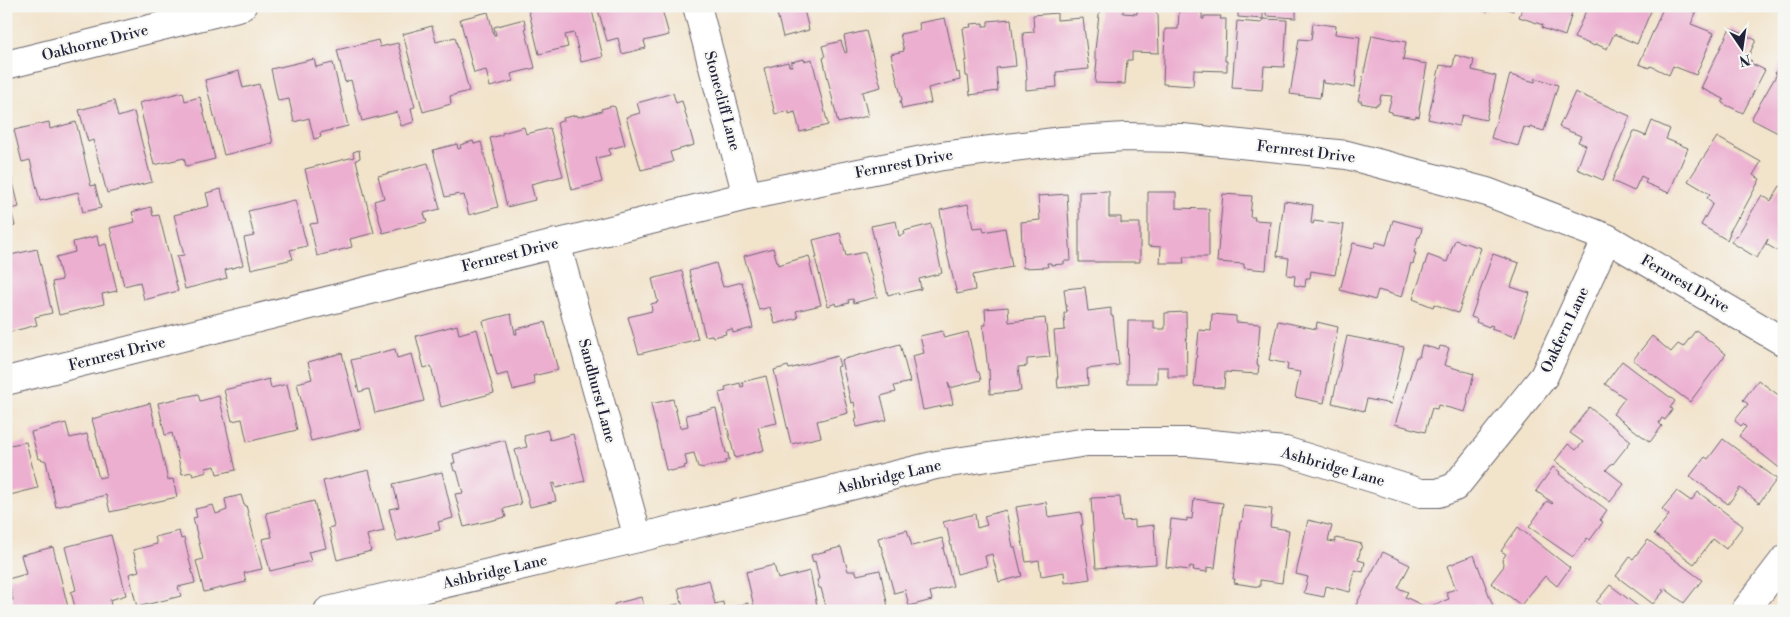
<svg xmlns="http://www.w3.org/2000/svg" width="1790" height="617" font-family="'Libre Bodoni',serif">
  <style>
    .building { fill: #ecafd0 }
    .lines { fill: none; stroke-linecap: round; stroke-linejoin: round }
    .street-casing { stroke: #6b666d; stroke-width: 30 }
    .street { stroke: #fff; stroke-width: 28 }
    .labels { text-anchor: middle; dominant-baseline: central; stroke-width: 4; stroke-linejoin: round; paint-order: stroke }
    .street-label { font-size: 15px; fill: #22223b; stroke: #f6f6f2 }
  </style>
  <rect width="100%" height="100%" fill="#f6f6f2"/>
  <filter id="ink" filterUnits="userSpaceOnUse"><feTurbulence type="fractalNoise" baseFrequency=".02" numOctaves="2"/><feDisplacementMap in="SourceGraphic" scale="10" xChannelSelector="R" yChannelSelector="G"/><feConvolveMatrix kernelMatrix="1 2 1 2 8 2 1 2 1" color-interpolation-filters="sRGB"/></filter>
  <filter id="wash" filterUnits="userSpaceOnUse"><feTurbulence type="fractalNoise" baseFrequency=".0096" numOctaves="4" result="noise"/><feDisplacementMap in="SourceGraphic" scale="20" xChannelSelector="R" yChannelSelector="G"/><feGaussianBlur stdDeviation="1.12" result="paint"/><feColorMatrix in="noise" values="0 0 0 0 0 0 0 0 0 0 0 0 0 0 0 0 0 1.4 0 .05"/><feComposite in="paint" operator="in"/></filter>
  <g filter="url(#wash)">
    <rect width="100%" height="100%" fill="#f2e3cb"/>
    <g id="blocks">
      <path class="building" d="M526,6H558L559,9L569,6H591L603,57L581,62L574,33L565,35L568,47L539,54L528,8Z
        M597,6H661L669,35L644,41L646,48L622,54L618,38L607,41Z
        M775,6H803L809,30L783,37Z
        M1100,6H1123V13L1137,14V6H1156V14H1158L1159,53L1132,52V60H1127L1125,84L1095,83L1097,59H1095V50Z
        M1238,6H1263V19L1238,17Z
        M1266,6H1296V18L1266,16Z
        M1465,6H1489L1487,12Z
        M1497,6H1514L1513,11Z
        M1523,6H1574L1565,36L1542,28L1543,25L1519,17Z
        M1588,6H1653L1637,44L1614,34L1607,49L1596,44L1595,46L1574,38Z
        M1664,6H1681L1696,13L1691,24L1714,33L1696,75L1673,66L1669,75L1653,67L1650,66L1649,68L1639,64Z
        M1179,11L1202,12V19H1204V16H1221L1220,19H1226L1225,61H1227V71L1194,70L1193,86L1163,84L1165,29H1178Z
        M488,12L494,35H496L494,27L524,19L526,28H525L535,68L511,74L513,81L490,87L486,70L474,73L460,19Z
        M1057,13V20L1083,18L1089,69L1056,72L1057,87L1026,90V80H1027L1023,33L1034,32L1033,15Z
        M945,18L957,73L959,72L960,80L928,88L931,103L902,109L900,101L902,100L891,54L904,51L900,34L920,30L919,23Z
        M1011,19L1016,66L996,68L998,91L970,95L968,76H966L965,61H967L963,28L971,27L970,24L983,23V26H988V21Z
        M1263,19L1287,20L1284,67L1264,66L1262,90L1232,88L1237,21L1262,23Z
        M1313,23L1336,26L1335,34L1360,37L1355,87L1323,83V80H1322L1320,98L1290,94L1299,39L1311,40Z
        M432,26L436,42L455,37L469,91L450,96L451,104L423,112L403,34Z
        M1730,28L1756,40L1747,59L1752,61L1750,63L1765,70L1743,113L1722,103L1724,99L1701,88Z
        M866,31L881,87L862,92L868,116L838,123L823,58L825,57L822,46L841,41L845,53L847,52L844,36Z
        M1372,35L1406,42L1403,60L1427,64L1419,110L1420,111L1419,117L1416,116L1415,118L1392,114V112L1388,111L1392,96L1381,95L1379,104H1376V106L1361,103L1362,101H1358Z
        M378,40L380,47L398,43L415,107L411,108L414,122L401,126L397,112L362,121L351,80L345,82L337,50Z
        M1455,55L1474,60L1472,70L1496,76L1486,120L1462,115L1459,126L1428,119L1440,65L1453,67Z
        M314,59L316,67L333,63L348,126L320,133L321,137L314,139L309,118L294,122L289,99L278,101L271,69Z
        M804,59V61L812,59L828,125L800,132L795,112L789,114V111L775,114L764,68L788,62L789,66H792L791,62Z
        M1782,59L1784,60V132L1783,133L1779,131L1778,133L1751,119L1777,74L1775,73Z
        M239,71L243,88L259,84L273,143L224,155L205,80Z
        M1510,75L1535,82L1536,78L1558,85L1544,131L1530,127V129L1524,127L1518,146L1491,138Z
        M183,92L185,101L200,97L215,159L186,166L184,158L154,165L139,103Z
        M1575,92L1630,116L1603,180L1577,169L1586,145L1578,142L1581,136L1559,127Z
        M673,93L676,103L682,101L694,145L670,152L673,162L641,170L626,117L640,113L637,103Z
        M114,101L118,117L134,112L152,182L107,193L93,140L88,142L79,110Z
        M612,106L615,107L625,145L609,149L610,155L596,158L602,182L572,190L557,123L564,120L563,118L577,115L578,117L602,111L601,109Z
        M1652,121L1670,129L1666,139L1688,148L1669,193L1645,183L1647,179L1641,176L1634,191L1612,181L1634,131L1646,136Z
        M49,122L50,129L76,122L91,186L95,185L101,208L83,212L78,192L40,201L30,160L22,162L14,130Z
        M524,127L526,134L550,128L563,176L531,184L535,200L507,207L490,138L502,135V133Z
        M6,135L11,150L6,152Z
        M1717,137L1761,162L1753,175L1760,179L1739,218L1738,217L1729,233H1730L1727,240L1701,225L1713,203L1707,198L1710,194L1688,181Z
        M473,141L474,144L481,142L498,207L469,215L464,195L460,196L459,194L445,197L433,150L457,144L458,149L461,148L460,145Z
        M359,150L360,158L356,160L374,233L350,239L352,247L317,256L310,224L318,223L305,169L354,157L353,152Z
        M7,158L19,207L11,209L15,226L6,228Z
        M428,163L440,209L424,213L427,222L383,233L374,201L384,198L378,176Z
        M1780,186L1784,188V255L1766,244L1768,239L1757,258L1731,242L1736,235L1737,236L1762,195L1771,201Z
        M221,189L224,202L226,201L243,265L225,270L227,278L185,289L177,256L184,255L174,215L209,206L206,193Z
        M1109,191V217H1121V223H1140V262H1079V192Z
        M1148,192H1176V208L1209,209V257H1183L1184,263H1160L1161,247L1148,246Z
        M1067,194L1071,261H1064V264L1051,265V263H1047L1048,267L1023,268L1021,222L1040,220L1038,196Z
        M1223,194L1252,196L1250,217H1255L1254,220L1270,221L1266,270L1244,268V264L1217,262Z
        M295,200L307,246L290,250L293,259L251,269L244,238L254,236L248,211Z
        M1284,201L1313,205L1311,223L1313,224L1314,221L1344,225L1335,275L1311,271L1310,278H1306L1305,287L1294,285L1295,276L1287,275L1289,258L1277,256Z
        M968,204L973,228L983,227L984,232L1005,228L1012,267L973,275L975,290L957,294L945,245L940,210Z
        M151,207L153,216L159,215L178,291L144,300L140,282L124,286L110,228L135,222L132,212Z
        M1393,220L1422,228L1420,237H1418L1414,253H1416L1413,264L1411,263L1402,297L1378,290L1375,300L1340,290L1353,243L1374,248L1376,242L1386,245Z
        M896,221L899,236L905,234L904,231L931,224L942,273L919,279L921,289L900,294L899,292L888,295L871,226Z
        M840,233L846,256L865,252L877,297L854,303L853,299L848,300L849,303L837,306L836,303L828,306L815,258H817L813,240Z
        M97,236L99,246L106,244L117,291L102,294L104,304L59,315L52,282L62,280L56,257L75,252L73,242Z
        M1455,240L1481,248L1458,313L1434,304L1433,307L1413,299L1428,255L1447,262Z
        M773,248L778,265L809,256L811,264L810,265L821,305L796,311L798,318L775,324L770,307L759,310L744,256Z
        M37,249L52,313L35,317L37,325L6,333V256Z
        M1493,254L1519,263L1511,287L1530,293L1515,337L1491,329L1493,326L1490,325L1489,327L1476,322L1477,319L1471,317Z
        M716,263L723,287L742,282L753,328L733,333L732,329L725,331L726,334L713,337L712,335L705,336L689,271Z
        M682,271L690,305H689L698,339L639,354L628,317L652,311L651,304L658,302L652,279Z
        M1085,287L1088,311L1111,308V316H1113L1119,365L1087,369L1088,385L1058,388L1057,377L1058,378L1054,331L1065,330L1064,313H1067L1064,289Z
        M1008,307L1009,322L1045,318L1050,357L1027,359V366L1018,367L1021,391L990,394L989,369L988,370L983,325H986L985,309Z
        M1186,312L1187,377H1168V367H1157V383H1127L1128,321H1154V329H1165V313Z
        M511,314L515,334H517L516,329L545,322L558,370L533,376L535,384L513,390L508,373L497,376L483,321Z
        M1212,314L1236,316V322L1260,324L1257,365H1259L1258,374L1225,372L1224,388L1194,386L1199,330L1211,331Z
        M1278,321L1316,329L1317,322L1338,327L1324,403L1295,397L1300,372L1287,370L1288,364L1269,360Z
        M457,325L459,334L477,329L494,393L441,407L431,366L424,368L416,336Z
        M1696,330L1726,354L1690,402L1633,360L1652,336L1671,352L1678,344L1683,347Z
        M942,331L944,338L968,332L977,372H979L981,380L950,388L948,382L953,404L923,410L912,356L924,353L920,336Z
        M1347,336L1404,347L1391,404L1367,399L1364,411L1332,403Z
        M900,344L910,382L894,386L896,392L881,396L887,420L857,427L855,419L857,418L854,402L851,403L841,360Z
        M1422,345L1439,350L1440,346L1449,348L1444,365L1474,374L1467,401L1468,402L1465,412L1438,405L1437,409L1432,408L1425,432L1395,424L1416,357H1419Z
        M395,349L397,358L412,354L424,401L375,413L369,389L359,392L351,360Z
        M342,353L361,429L311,441L297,383L312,379L308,362Z
        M837,356L840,366L837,367L848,413L817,421L821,437L791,444L774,370L788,366L789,369Z
        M1622,361L1675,401L1670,408L1673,409L1665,420L1662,418L1659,423L1662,426L1650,442L1613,414L1625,398L1605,384Z
        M766,376L777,423L758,427L764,450L735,458L719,393L726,391L725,387L740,383L741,387L744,386L742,382Z
        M269,379L271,388L287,384L297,430L247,442L242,419L232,421L224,390Z
        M1758,380L1784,399L1782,470L1739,436L1746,427L1743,424L1741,426L1735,421L1736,419L1748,404L1743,400Z
        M198,394L200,401L219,396L236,470L217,474L215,466L206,468L207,472L193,476L192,472L182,474L172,433L165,435L158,403Z
        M673,399L680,428L688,426L686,415L716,408L726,453H728L729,460L725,461L726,463L701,468V467H698L694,453L685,455L687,465L684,466L685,468L670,471L669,470H666L651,404Z
        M150,403L168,480L173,479L177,497L110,512L106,495L56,507L46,461L38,458L31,432L66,423L70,438L87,434L99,478L107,476L92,419Z
        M1589,407L1631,441L1613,464L1612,463L1606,470L1624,484L1610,502L1555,461L1568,444L1576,450L1583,442L1570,433Z
        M547,430L550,440L573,434L585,481L556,488L555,483L552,484L556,501L530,507L515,450L527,447L524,436Z
        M6,437H8L10,445L26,442L38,488L6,496Z
        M1723,439L1777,479L1759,503L1740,488L1728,504L1690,476L1705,457L1708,459Z
        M505,440L521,504L503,509L506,517L464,527L455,494L463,493L457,471H454L452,463H455L453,454Z
        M1553,467L1560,472L1559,474L1607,510L1600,520L1603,522L1590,540L1587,538L1573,557L1529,527L1547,501L1552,504L1553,503L1536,491Z
        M369,470L384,531L367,535L371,551L337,560L329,528L334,526L323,481Z
        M442,472L453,518L438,522L440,530L397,541L389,509L399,507L393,484Z
        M1677,491L1691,501L1698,492L1743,526L1726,549L1713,539L1694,564L1654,534L1669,515L1662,509Z
        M241,495L244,505H246L262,569L244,573L246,582L204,592L196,561L203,559L193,518L197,517L195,509L213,505L216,514L227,510L225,499Z
        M1120,497L1122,521L1135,520V527L1154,525L1156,564L1096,568L1091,498Z
        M1194,499L1223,503L1215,568L1207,567V572L1193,570L1194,567L1190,566L1189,570L1166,567L1171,519L1187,521V518L1192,519Z
        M314,501L326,548L308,552L311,561L270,571L262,539L272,537L266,513Z
        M1046,502L1048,517L1081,512L1083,525H1081L1090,579L1065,583L1064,572L1041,576L1039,560L1026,562L1016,507Z
        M1244,506L1272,509L1270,527L1289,530L1282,583L1260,580V587L1234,583L1235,579H1233L1240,522H1242Z
        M1006,510L1013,547H1015L1022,576L999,582L992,554L985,556L987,566L957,574L947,528H945L943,522L975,514L977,528L987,525L984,516Z
        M1308,520L1332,526L1328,541L1335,542L1336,538L1362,544L1358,560L1365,562L1363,572L1355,570L1350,592L1326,586L1324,597L1304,593L1308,577L1296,574Z
        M1518,527L1570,568L1557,586L1545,576L1521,605L1491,583L1504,566L1502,560L1506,554L1501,551Z
        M907,530L912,546L942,538L945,547L943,548L953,586L930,592L932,600L909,606L905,590L894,593L881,546H880L878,538Z
        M179,531L181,539L184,538L195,583L178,587L181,596L137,607L129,574L139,571L133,550L157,544L155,537Z
        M111,535L126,595L110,600L112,611H76L71,592L76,590L65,547Z
        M1648,540L1702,580L1684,603L1664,588L1662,590L1664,591L1653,604L1616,576L1630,557L1633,559Z
        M53,547L69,611H6V602L13,600L8,579L26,574L21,555Z
        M841,547L848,571H856L857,575L880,570L888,607L875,611H827L821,588H819L817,580L819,579L815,561L813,562L811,555Z
        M1383,552L1410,565L1398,588L1408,592L1405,597L1424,606L1422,611H1353L1367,583H1366Z
        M1474,555L1495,611H1429L1428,607L1449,599L1446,592L1456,589L1447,566Z
        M774,565L778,579L810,571L818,611H755L746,572Z
        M709,580L715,604L723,602L724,609L748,603L750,611H684L678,588Z
        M1610,585L1644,611H1608L1596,602Z
        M641,597L645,611H615L614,604Z
        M678,604L679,611H654V610Z"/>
    </g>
  </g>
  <g filter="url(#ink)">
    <use href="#blocks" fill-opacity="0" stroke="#6b666d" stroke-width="1"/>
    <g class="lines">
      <defs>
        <path id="street" d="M697,6L747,196
          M6,65L242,6
          M556,243L638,538
          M6,381L747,196L942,156L1062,141L1125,137L1182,138L1347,155L1487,192L1607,238L1784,342
          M328,611L638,538L936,465L1087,442H1190L1285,451L1421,493H1438L1455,487L1544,376L1607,238
          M1745,611L1784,560"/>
      </defs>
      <use href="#street" class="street-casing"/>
      <use href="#street" class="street"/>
    </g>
  </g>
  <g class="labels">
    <g class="street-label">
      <text transform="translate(95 43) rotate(-14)">Oakhorne Drive</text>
      <text transform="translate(722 101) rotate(75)">Stonecliff Lane</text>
      <text transform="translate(1306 152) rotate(7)">Fernrest Drive</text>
      <text transform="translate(904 164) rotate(-11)">Fernrest Drive</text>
      <text transform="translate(510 255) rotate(-14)">Fernrest Drive</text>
      <text transform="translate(1685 284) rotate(30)">Fernrest Drive</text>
      <text transform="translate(1565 330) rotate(-65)">Oakfern Lane</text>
      <text transform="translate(117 354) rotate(-14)">Fernrest Drive</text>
      <text transform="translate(597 391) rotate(75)">Sandhurst Lane</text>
      <text transform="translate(1333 467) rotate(16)">Ashbridge Lane</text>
      <text transform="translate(889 477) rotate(-13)">Ashbridge Lane</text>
      <text transform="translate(495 572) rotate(-13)">Ashbridge Lane</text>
    </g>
  </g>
  <rect width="1790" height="617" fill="none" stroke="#f6f6f2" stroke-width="25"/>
  <g transform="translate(1742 48) rotate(167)" stroke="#f6f6f2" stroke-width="4" paint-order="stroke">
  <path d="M0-4L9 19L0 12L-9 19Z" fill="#22223b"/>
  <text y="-8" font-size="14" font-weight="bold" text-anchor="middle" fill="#22223b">N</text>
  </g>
</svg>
